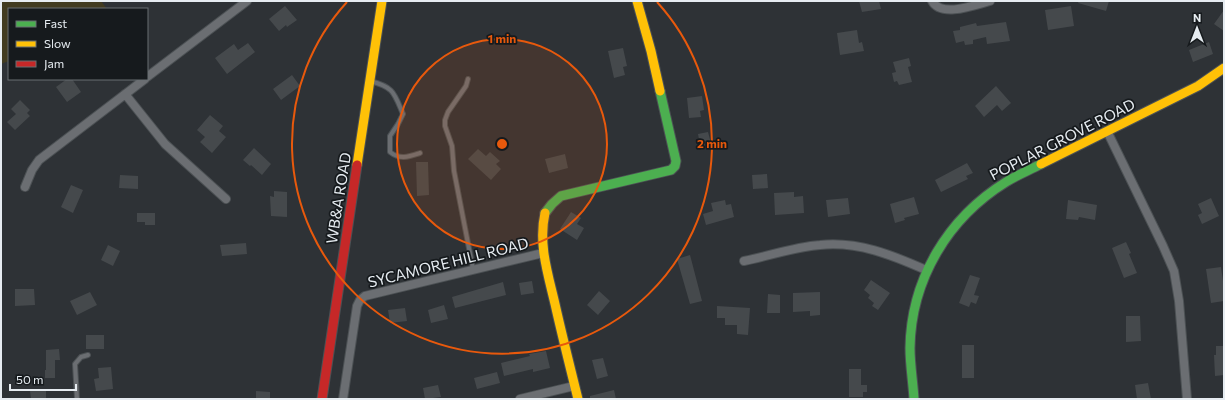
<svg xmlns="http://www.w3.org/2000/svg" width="1225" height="400" font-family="Commissioner,sans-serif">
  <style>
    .green { fill: #413b20 }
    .building { fill: #45494c }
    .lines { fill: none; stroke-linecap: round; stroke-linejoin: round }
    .lane-casing { stroke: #4c5154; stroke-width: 6 }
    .street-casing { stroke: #4c5154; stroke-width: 10 }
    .fast-casing { stroke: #4c5154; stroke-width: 11 }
    .slow-casing { stroke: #4c5154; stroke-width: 11 }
    .jam-casing { stroke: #4c5154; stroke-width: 11 }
    .lane { stroke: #6b6e72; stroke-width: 4 }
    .street { stroke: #6b6e72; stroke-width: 8 }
    .fast { stroke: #4caf50; stroke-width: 9 }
    .slow { stroke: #ffc107; stroke-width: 9 }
    .jam { stroke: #c62828; stroke-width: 9 }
    .ring { fill: none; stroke: #e8590c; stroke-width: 2 }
    .labels { text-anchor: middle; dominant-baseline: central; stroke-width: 3.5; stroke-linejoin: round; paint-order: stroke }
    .street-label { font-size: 15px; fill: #e6ecf1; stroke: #161a1d }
    .centre { fill: #e8590c; stroke: #161a1d; stroke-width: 2 }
    .ring-label { font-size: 12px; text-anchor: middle; font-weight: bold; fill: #e8590c; stroke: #161a1d; stroke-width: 3.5; stroke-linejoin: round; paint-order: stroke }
  </style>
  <rect width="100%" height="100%" fill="#2e3236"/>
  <path class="green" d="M1,1H101L107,9H9V61L1,64Z"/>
  <path class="building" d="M859,1H879L881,9L862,12Z
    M1079,1H1109L1106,11L1078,3Z
    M285,6L297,20L287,27L286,25L279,31L269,19Z
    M1071,6L1074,26L1048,30L1045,10Z
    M1224,10V31L1214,24Z
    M1006,22L1010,41L987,44L986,37L973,40V44L965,45L964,41L956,43L953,31L960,30V27L976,23L977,26Z
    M857,30L859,43L862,42L864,51L840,55L837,33Z
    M1209,42L1213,54L1193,62L1189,50Z
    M248,43L255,52L227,74L215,58L234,44L238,50Z
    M623,48L627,66L623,67L625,75L614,78L608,51Z
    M909,58L911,66L908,67L912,82L899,85L897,81L894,82L892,73L896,72L893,62Z
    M292,75L300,86L281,100L273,89Z
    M67,79H72L81,92L67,102L56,87Z
    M996,86L1011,103L1002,111L997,105L984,117L975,106Z
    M702,96L704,110L700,111L701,117L689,118L687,98Z
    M20,100L30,110L27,113L30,116L15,130L7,122L16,114L11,109Z
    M210,115L223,126L219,131L226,137L212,153L200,142L205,137L197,130Z
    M708,132L712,147L701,150L698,134Z
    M254,148L271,164L262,175L251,165L250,166L243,160Z
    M478,149L486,156L490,152L500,161L496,164L501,169L491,180L468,159Z
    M565,154L568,168L549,173L545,159Z
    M416,162H428L429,195L417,196Z
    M967,163L973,173L966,176L968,179L941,192L935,180Z
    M767,174L768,188L753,189L752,175Z
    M120,175L138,176V189L119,188Z
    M71,185L83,190L73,213L61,207Z
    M274,191L287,192V217L271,216L270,196L274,197Z
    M794,192V197L803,196L804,213L775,215L774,193Z
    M914,197L919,214L904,218L905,220L895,223L890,204Z
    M848,198L850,214L828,217L826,200Z
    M1211,198L1219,216L1202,224L1198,215L1202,213L1198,204Z
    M725,200L726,205L731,204L734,217L706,225L703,214L713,211L711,203Z
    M1068,200L1097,205L1095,220L1079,217L1078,220L1066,219Z
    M571,212L581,218L577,224L584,228L577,240L560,229Z
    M137,213H155V225H145V222H137Z
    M1126,242L1131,253L1129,254L1137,273L1124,278L1112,248Z
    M246,243L247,254L222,256L220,245Z
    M108,245L120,251L113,266L101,260Z
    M690,255L702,301L690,304L677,259Z
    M1221,267L1224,288V301L1211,303L1206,269Z
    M970,275L980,278L974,295L979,296L976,304L971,302L969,307L959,303Z
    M871,280L890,293L878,310L872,306L874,303L868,298L870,295L864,290Z
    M532,281L534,293L521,295L519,283Z
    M503,282L506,295L455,308L452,297Z
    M15,289H34L35,305L15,306Z
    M599,291L610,301L598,315L587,305Z
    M90,292L97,305L77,315L70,301Z
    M820,292V315L810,316V311L793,312V293Z
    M768,294L780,295V313H767Z
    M444,305L448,319L431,323L428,310Z
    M717,306L750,308L748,335L737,334V325H725V318H717Z
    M405,308L407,321L390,323L388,310Z
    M1126,316H1140L1141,341L1126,342Z
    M86,335H104V349H86Z
    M962,345H974V378H962Z
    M1216,346H1224V375L1215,376L1214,355H1216Z
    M59,349L60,360H55V378H45V370H46V350Z
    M546,351L550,368L533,372V369L504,376L501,363L530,356L529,354Z
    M603,358L608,376L597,379L592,360Z
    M111,367L113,389L96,391L94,379L99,378L98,368Z
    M849,369H861V385H867V392H863V397H849Z
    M497,372L500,383L477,389L474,378Z
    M1148,383L1151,399H1137L1135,385Z
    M438,385L441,397L425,399L423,388Z
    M614,390L616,399H590V396Z
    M30,391H46V399H31Z
    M256,391L270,392V399H256Z"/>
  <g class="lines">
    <defs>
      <path id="lane" d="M468,79L466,86L448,112L445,120V126L452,146L454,171L473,269
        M370,81C394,87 394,93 403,114L398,124L390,136V152C400,160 408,157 420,153
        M77,399L75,364L81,357L88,355"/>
      <path id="street" d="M932,1C941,18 975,5 990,1
        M147,77L247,1
        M125,94L165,144L226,199
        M1107,131L1163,246L1174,271L1179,301L1187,399
        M25,187L32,170L39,160L145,79
        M744,261C769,256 794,247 820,245C858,241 892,255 926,270
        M343,399L357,306L360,300L365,296L543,253
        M520,399L574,386"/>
      <path id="fast" d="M545,213L552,204L561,196L671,170L675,166L676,161L660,91
        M914,399C913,382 910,365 910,348C911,279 948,218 1006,182C1017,175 1030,170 1041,164"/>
      <path id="slow" d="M637,1L651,51L660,91
        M1041,164L1198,86L1224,68
        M357,165L382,1
        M545,213C538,244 548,274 555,304C562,335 570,367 578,399"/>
      <path id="jam" d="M322,399L357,165"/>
    </defs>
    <use href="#lane" class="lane-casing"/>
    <use href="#street" class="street-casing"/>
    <use href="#fast" class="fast-casing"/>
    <use href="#slow" class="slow-casing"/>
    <use href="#jam" class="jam-casing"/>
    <use href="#lane" class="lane"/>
    <use href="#street" class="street"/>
    <use href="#fast" class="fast"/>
    <use href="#slow" class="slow"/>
    <use href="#jam" class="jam"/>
  </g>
  <circle cx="502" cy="144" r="105" fill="#e8590c" fill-opacity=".12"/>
  <g class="ring">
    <circle cx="502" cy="144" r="105"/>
    <path d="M657 2A210 210 0 1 1 347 2"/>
  </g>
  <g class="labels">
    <g class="street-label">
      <text transform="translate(1062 139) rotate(-27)">POPLAR GROVE ROAD</text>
      <text transform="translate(338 198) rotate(-81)">WB&amp;A ROAD</text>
      <text transform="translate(448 262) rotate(-14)">SYCAMORE HILL ROAD</text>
    </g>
  </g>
  <circle cx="502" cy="144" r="6" class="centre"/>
  <g class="ring-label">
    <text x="502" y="43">1 min</text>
    <text x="712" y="148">2 min</text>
  </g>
  <rect width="1225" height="400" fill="none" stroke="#e6ecf1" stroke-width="4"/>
  <rect x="8" y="8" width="140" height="72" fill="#161a1d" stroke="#696e72"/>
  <rect x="16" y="21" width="20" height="6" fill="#4caf50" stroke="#696e72"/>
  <text x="44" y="28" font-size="12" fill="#e6ecf1">Fast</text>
  <rect x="16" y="41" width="20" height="6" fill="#ffc107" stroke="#696e72"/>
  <text x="44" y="48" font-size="12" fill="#e6ecf1">Slow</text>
  <rect x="16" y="61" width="20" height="6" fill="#c62828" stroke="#696e72"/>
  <text x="44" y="68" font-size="12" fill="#e6ecf1">Jam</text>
  <g transform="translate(1197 28)" stroke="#161a1d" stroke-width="3" paint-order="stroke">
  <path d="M0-3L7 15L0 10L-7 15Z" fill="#e6ecf1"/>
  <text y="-6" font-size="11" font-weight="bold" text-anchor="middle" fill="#e6ecf1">N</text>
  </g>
  <path d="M10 384v6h66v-6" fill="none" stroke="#e6ecf1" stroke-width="2"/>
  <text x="16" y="384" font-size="12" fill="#e6ecf1" stroke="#161a1d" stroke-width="3" paint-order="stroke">50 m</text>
</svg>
